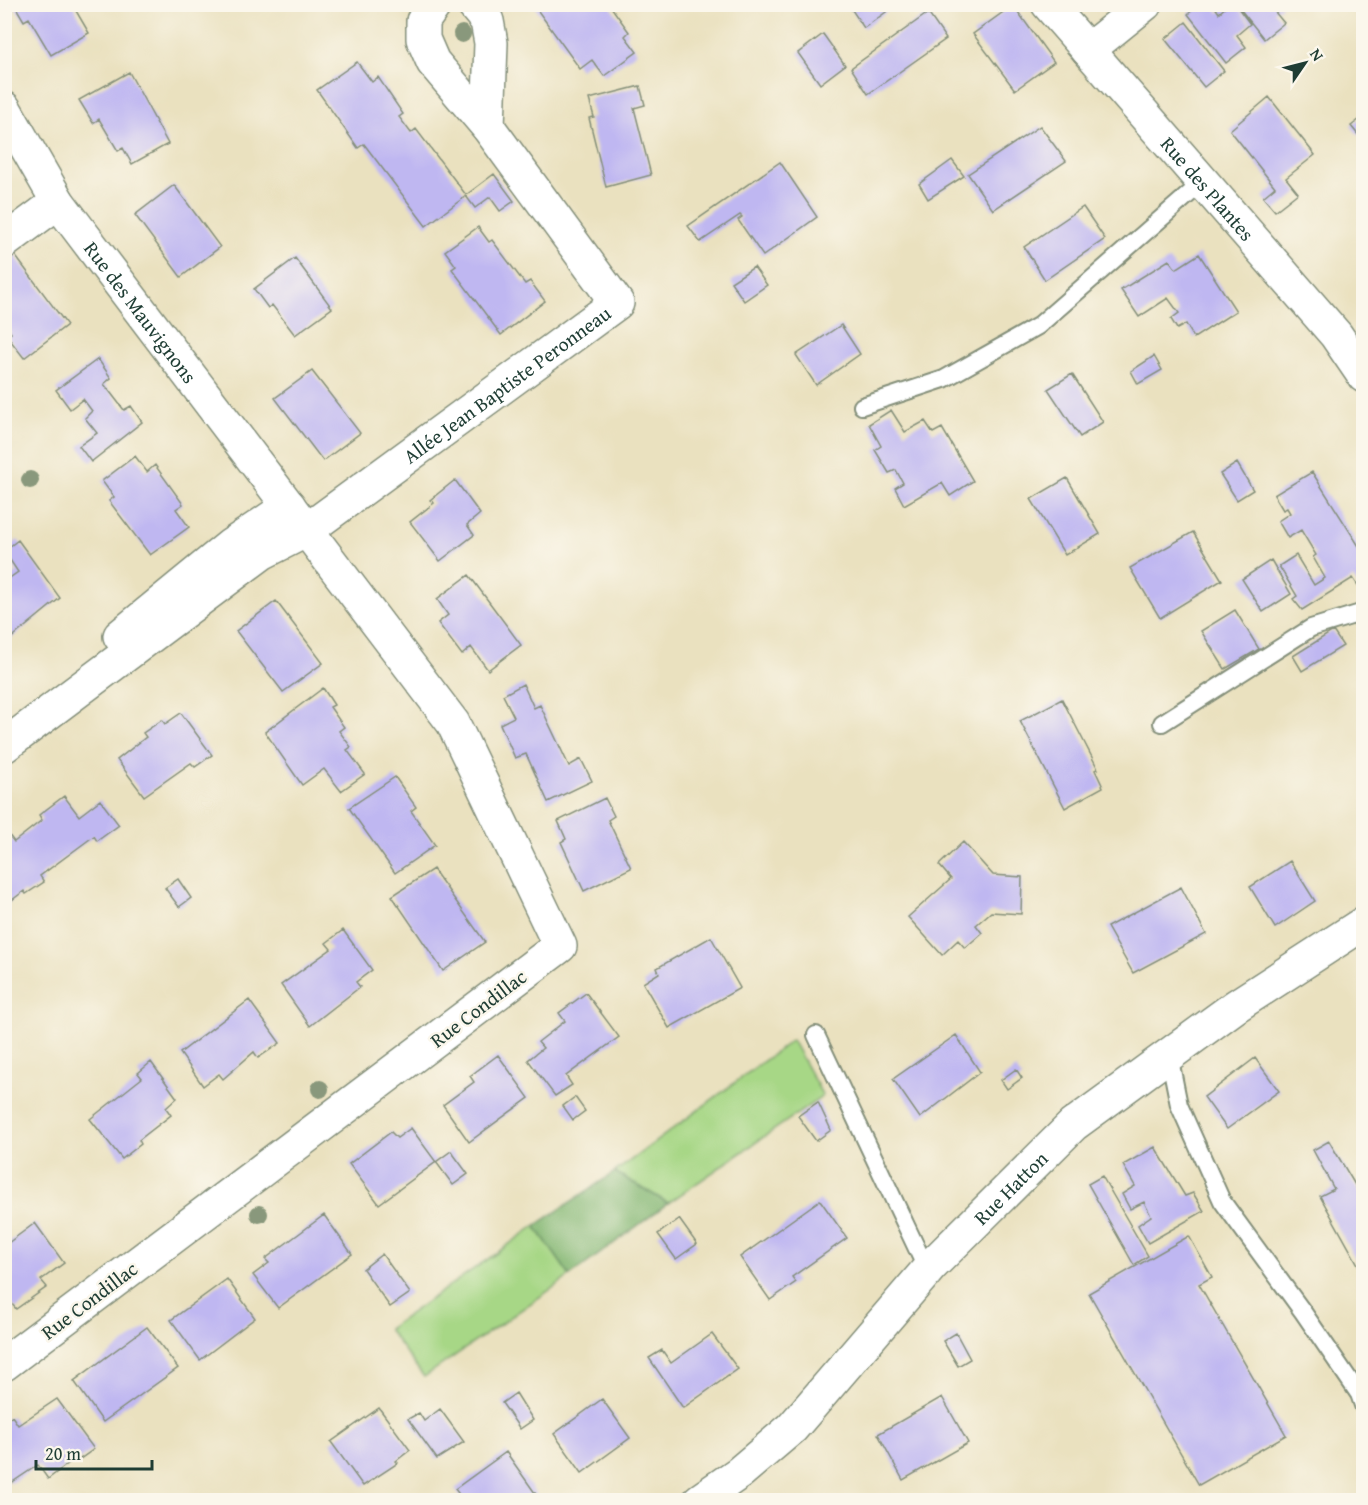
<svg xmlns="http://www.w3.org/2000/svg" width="1368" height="1505" font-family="'Gentium Book Plus',serif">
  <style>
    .green { fill: #a7d786; stroke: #638a5d; stroke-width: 1.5 }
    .forest { fill: #85b873; stroke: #527a54; stroke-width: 1.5 }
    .building { fill: #bfb7f1 }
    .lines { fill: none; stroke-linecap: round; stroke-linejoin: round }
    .lane-casing { stroke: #848f7a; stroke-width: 20 }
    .street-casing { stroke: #848f7a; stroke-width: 36 }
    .lane { stroke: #fff; stroke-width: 16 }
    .street { stroke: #fff; stroke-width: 33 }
    .tree { fill: #89987b }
    .labels { text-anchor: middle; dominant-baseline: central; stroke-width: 5; stroke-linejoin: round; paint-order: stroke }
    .street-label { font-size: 20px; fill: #1f3d34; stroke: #fbf7ec }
  </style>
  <rect width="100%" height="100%" fill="#fbf7ec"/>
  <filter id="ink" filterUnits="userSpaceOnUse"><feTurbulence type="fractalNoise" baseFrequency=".0167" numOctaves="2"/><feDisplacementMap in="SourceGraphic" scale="12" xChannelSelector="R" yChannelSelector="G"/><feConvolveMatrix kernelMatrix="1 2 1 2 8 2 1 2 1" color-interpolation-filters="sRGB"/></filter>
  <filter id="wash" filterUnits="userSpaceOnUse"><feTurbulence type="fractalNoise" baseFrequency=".008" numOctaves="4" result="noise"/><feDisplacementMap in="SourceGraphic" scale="24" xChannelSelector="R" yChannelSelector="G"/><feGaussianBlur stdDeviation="1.35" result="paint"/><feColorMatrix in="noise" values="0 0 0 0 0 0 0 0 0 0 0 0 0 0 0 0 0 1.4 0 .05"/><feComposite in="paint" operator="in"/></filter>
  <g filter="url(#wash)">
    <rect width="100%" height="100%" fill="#eae1bf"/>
    <path class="green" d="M792,1040L823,1096L668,1203L615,1172Z
      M535,1226L570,1276L424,1377L388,1329Z"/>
    <path class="forest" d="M615,1172L668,1203L570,1276L535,1226Z"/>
    <g id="blocks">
      <path class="building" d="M14,4H72L89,33L51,55L29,18L24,21Z
        M533,4H609L629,32L625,36L637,52L604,76L592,60L580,69Z
        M848,4H897L864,28Z
        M1200,4H1213L1219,13L1229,4H1235L1250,24L1237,35L1246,47L1226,63L1188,14Z
        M1013,5L1054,62L1015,90L973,34Z
        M1237,5H1283L1274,11L1284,23L1264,39Z
        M928,13L946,39L868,94L851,68Z
        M1186,22L1224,71L1204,87L1165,39Z
        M823,34L845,65L820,84L798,53Z
        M357,62L372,82L378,77L403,114L399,117L411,133L416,129L466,195L494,174L514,201L500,211L490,197L475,208L466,196L426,226L364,144L358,148L317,90Z
        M129,72L168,144L132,164L123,148L118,151L99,119L93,123L79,100Z
        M640,86L645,105L634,108L651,175L606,187L589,118L594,117L589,99Z
        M1269,97L1315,155L1286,178L1298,193L1275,211L1263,197L1275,187L1230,130Z
        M1364,116V135L1360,137L1351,126Z
        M1040,126L1066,161L993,210L968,174Z
        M952,160L964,176L928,199L919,184Z
        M780,162L817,217L763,256L738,220L742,217L740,215L700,242L688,226Z
        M174,185L220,247L181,277L135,215Z
        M1083,207L1105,239L1045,280L1024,247Z
        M478,227L489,242L492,240L525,284L530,281L545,301L501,335L452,269L456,266L445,251Z
        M14,254L67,325L24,358L7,336L11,333L4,323V261Z
        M1199,254L1236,311L1194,338L1186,324L1177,329L1171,319L1179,313L1168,298L1139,317L1121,290L1169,260L1176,269Z
        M295,258L332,308L295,335L272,305L268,308L254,289Z
        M754,267L767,285L744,301L731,282Z
        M841,325L860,354L816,385L796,355Z
        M1154,356L1162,370L1138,384L1131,371Z
        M98,359L111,378L104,384L124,410L131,406L142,422L91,462L79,446L97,433L85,418L92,411L83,399L70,409L56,390Z
        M312,371L360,433L323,461L275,398Z
        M1072,374L1103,422L1080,437L1048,389Z
        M891,410L905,432L925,421L933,433L942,428L973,481L950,496L942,483L904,505L895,488L903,483L896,470L889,473L875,450L881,446L869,424Z
        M135,456L147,472L155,465L183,504L176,509L189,527L150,555L109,501L114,497L102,481Z
        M1237,463L1253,490L1237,500L1220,474Z
        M1312,472L1364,554V594L1353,578L1302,610L1293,599L1297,596L1279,566L1296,555L1314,585L1325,578L1313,557L1316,555L1301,530L1288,538L1278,521L1290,513L1287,508L1283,510L1274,495Z
        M1067,478L1100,534L1065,555L1031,499Z
        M455,480L480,514L467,525L474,535L440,561L410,522L434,503L430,500Z
        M1193,532L1222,580L1160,618L1130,568Z
        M18,540L60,598L4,644V582L18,572L4,551Z
        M1271,560L1291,594L1263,612L1242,579Z
        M469,575L521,645L488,670L471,647L462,655L438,623L448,615L437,599Z
        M276,601L323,663L283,692L236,631Z
        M1235,610L1259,649L1225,669L1201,631Z
        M1333,631L1343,646L1302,671L1293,656Z
        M523,684L534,708L540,705L569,766L581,759L592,781L548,802L526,754L515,758L500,724L514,717L503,695Z
        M323,688L334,705L330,707L344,727L339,731L351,747L347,750L365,774L341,791L324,769L302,785L265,732Z
        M1062,699L1098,769L1095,770L1103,787L1065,808L1020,721Z
        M181,713L212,755L195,767L191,763L144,796L117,760L146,737L143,733L162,720L165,724Z
        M395,777L416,807L411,811L435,845L395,873L349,808Z
        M64,796L79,816L100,800L119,825L97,841L94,836L40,876L44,882L26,894L24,891L4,906V836L8,834L14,842L42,820L39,815Z
        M605,798L614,816L608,820L631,868L584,891L561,842L566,839L558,821Z
        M963,842L993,875L1022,877L1021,914L991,912L976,925L982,933L965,948L958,940L942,955L908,917L951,879L939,865Z
        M1290,861L1315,901L1275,928L1250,887Z
        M433,869L485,942L443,971L392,896Z
        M178,879L191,898L179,907L165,888Z
        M1181,887L1206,934L1133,973L1107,927Z
        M343,930L372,970L356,982L360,987L310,1026L281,985L331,949L326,943Z
        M711,937L740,988L669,1028L643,983L659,973L657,968Z
        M586,993L619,1037L566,1076L572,1085L555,1096L528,1060L543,1048L538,1042L565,1021L559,1013Z
        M249,1000L280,1043L258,1058L254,1052L223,1079L219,1074L203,1086L180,1053Z
        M956,1035L980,1072L920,1118L893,1079Z
        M498,1055L529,1098L469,1142L443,1105L474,1082L470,1076Z
        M1255,1058L1279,1091L1227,1129L1204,1097Z
        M151,1062L177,1098L166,1108L171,1115L139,1140L141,1144L122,1159L90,1119L142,1078L138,1073Z
        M1016,1069L1022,1078L1007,1089L1001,1080Z
        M575,1097L585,1111L573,1120L563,1106Z
        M818,1102L831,1130L816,1141L798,1116Z
        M411,1128L436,1162L379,1204L349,1164L391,1132L397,1138Z
        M1329,1141L1364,1200V1275L1320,1196L1334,1189L1313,1150Z
        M1155,1147L1185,1196L1193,1193L1204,1211L1148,1243L1138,1225L1151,1216L1144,1202L1130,1209L1122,1194L1135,1186L1123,1165Z
        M451,1151L468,1174L453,1185L436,1162Z
        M1102,1176L1148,1256L1134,1265L1088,1184Z
        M820,1200L847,1238L792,1277L796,1282L770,1300L740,1257Z
        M324,1215L352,1254L278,1308L253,1275L269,1263L265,1259Z
        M679,1219L697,1244L676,1259L658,1234Z
        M35,1223L64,1263L41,1280L47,1287L16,1309L4,1294V1238L8,1243Z
        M1189,1236L1212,1277L1199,1284L1286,1435L1199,1485L1089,1293Z
        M382,1254L410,1293L390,1307L363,1269Z
        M227,1279L255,1318L200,1360L171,1320Z
        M147,1327L178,1368L103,1422L74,1381Z
        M956,1333L970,1359L958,1366L943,1341Z
        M712,1334L738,1369L683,1408L649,1358L662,1350L671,1363Z
        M516,1393L533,1420L520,1429L502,1403Z
        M942,1397L968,1443L903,1480L878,1434Z
        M57,1399L94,1449L80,1459L77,1457L48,1479L38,1465L11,1483L4,1473V1421L12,1416L18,1425Z
        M602,1399L630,1438L582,1473L554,1434Z
        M379,1408L410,1450L396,1461L398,1463L363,1486L331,1442Z
        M440,1409L464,1442L437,1459L408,1419L419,1413L424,1421Z
        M506,1452L540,1500H463L455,1489Z"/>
    </g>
  </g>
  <g filter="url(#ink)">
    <use href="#blocks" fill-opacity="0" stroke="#848f7a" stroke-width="1.5"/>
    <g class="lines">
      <defs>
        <path id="lane" d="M862,406L944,379L1038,326L1204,181
          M1162,723L1311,628L1364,612
          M816,1035L927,1270
          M1169,1055L1179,1105L1222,1201L1303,1312L1359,1394L1364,1408"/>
        <g id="street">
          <path d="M473,4L487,21L491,43L488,127"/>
          <path id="s1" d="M1048,4L1336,335L1364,376"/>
          <path d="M1088,50L1145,4"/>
          <path id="s2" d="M4,108L58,202L453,723L560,946L4,1364"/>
          <path d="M4,242L58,202"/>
          <path d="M120,636L230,546L289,506"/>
          <path id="s3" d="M4,746L262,553L307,530L617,303L488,127L433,62L423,39V21L435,4"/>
          <path id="s4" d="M700,1500L739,1473L792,1428L931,1266L1073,1125L1236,1006L1364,923"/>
        </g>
      </defs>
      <use href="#lane" class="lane-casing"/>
      <use href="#street" class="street-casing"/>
      <use href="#lane" class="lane"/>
      <use href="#street" class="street"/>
    </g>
    <g class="tree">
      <circle cx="462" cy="34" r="9"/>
      <circle cx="30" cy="480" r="9"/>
      <circle cx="320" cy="1089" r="9"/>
      <circle cx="259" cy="1214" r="9"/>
    </g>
  </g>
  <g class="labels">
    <g class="street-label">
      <text stroke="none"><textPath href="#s1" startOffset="244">Rue des Plantes</textPath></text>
      <text stroke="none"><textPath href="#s2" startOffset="246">Rue des Mauvignons</textPath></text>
      <text stroke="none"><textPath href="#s3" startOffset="620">Allée Jean Baptiste Peronneau</textPath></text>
      <text transform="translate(478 1008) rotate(-37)">Rue Condillac</text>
      <text stroke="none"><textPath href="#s4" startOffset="442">Rue Hatton</textPath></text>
      <text transform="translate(89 1300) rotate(-37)">Rue Condillac</text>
    </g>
  </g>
  <rect width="1368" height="1505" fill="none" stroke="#fbf7ec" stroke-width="24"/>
  <g transform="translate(1305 63) rotate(55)" stroke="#fbf7ec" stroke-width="4.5" paint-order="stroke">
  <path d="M0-4.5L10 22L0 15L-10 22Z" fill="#1f3d34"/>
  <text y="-9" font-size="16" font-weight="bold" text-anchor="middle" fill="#1f3d34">N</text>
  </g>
  <path d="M36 1460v9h116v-9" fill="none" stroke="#1f3d34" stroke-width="3"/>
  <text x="45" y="1460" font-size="18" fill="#1f3d34" stroke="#fbf7ec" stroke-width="4.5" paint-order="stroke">20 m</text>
</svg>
